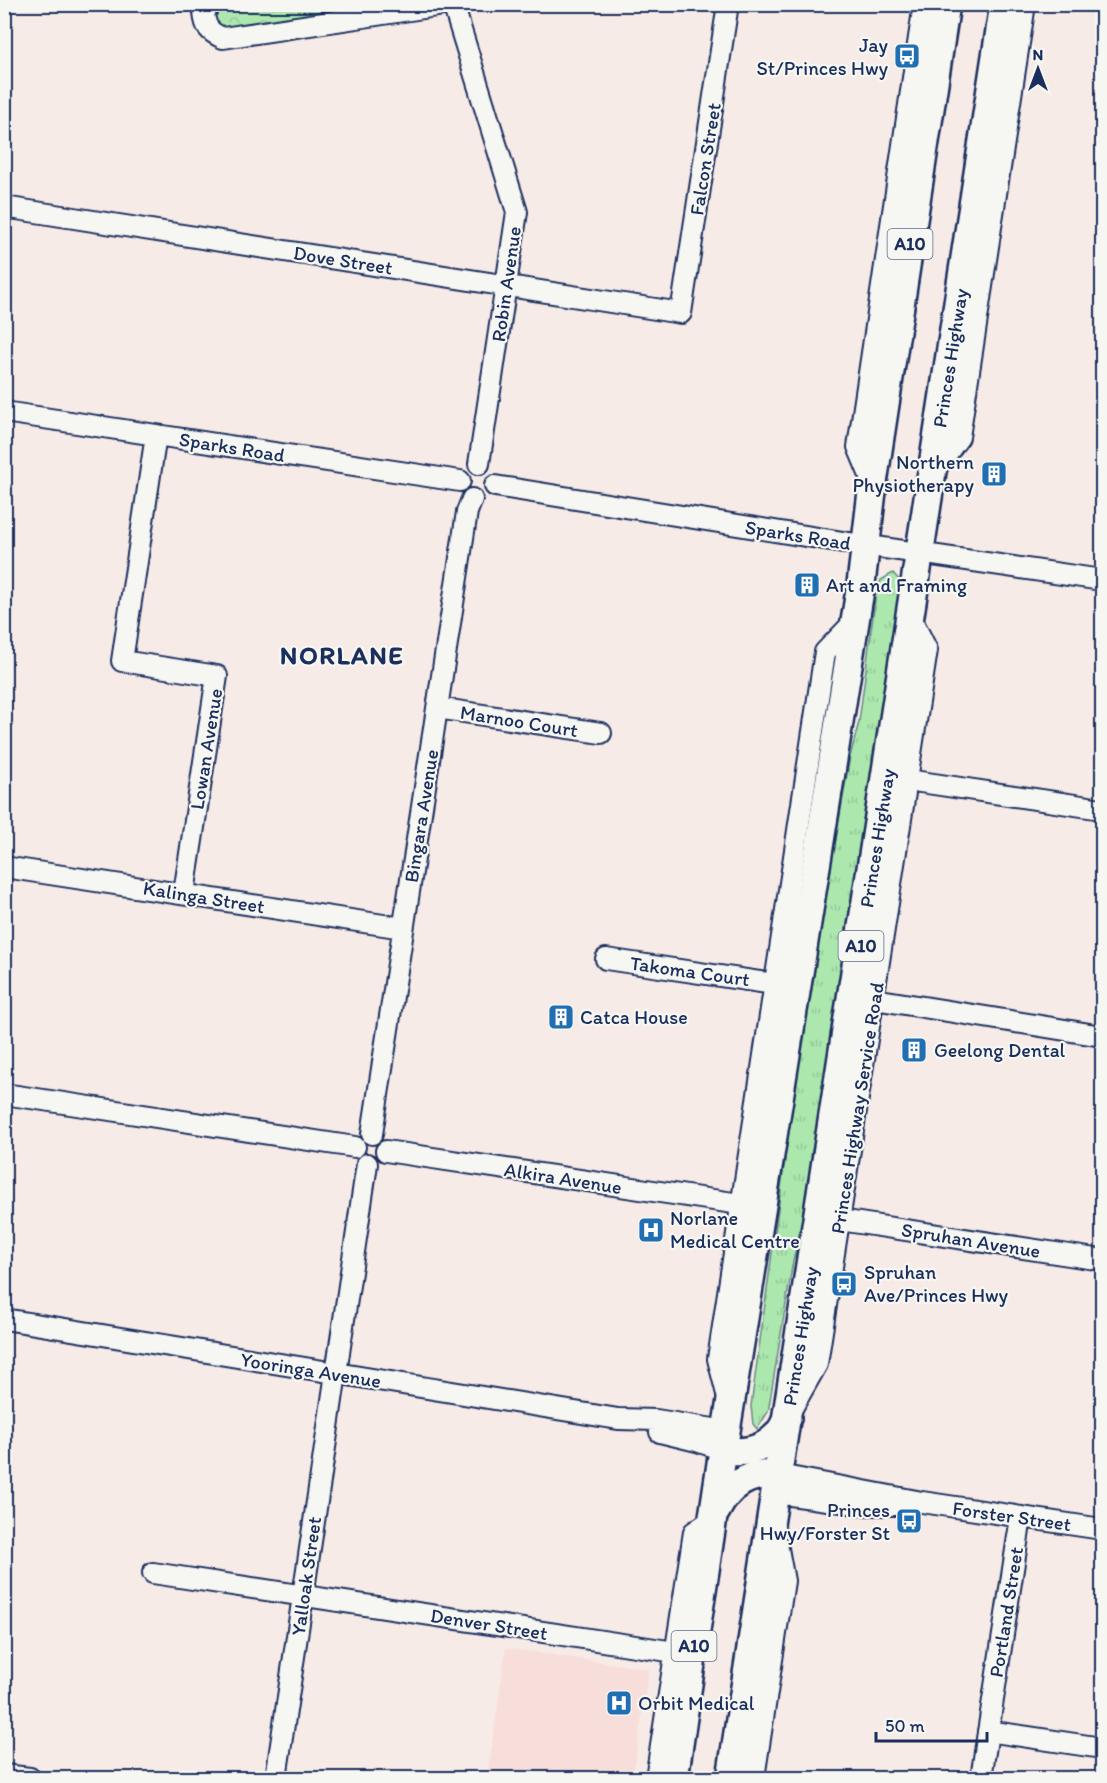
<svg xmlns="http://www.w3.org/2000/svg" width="1107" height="1783" font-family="Itim,sans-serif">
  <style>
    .built { fill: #f8deda }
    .grass { fill: url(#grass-tufts); stroke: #648c86; stroke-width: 1.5 }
    .park { fill: url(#park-crowns); stroke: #648c86; stroke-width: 1.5 }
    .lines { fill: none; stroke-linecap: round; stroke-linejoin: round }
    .minor-casing { stroke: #1b2f5e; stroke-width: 24 }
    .highway-casing { stroke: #1b2f5e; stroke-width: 32 }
    .minor { stroke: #f6f6f2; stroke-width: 20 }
    .highway { stroke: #f6f6f2; stroke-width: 27 }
    .labels { text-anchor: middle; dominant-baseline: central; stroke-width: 4.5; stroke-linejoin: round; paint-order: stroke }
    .shield { fill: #f6f6f2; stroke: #5d6b8a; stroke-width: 1.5 }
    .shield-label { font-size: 18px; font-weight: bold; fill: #1b2f5e }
    .poi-label { font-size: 20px; fill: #1b2f5e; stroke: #f6f6f2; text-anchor: start }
    .street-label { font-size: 20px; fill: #1b2f5e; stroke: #f6f6f2 }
    .district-label { font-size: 26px; font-weight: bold; letter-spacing: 1.5px; fill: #1b2f5e; stroke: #f6f6f2 }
  </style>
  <defs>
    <pattern id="grass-tufts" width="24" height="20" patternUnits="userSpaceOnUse" patternTransform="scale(1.5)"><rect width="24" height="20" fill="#ace8ae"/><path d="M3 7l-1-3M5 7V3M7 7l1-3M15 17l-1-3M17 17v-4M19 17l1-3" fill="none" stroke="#93c798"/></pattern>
    <pattern id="park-crowns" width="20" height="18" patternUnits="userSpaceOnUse" patternTransform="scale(1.5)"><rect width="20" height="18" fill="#ace8ae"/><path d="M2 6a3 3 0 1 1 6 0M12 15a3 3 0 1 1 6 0" fill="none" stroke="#93c798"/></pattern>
  </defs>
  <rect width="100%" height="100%" fill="#f7ebe7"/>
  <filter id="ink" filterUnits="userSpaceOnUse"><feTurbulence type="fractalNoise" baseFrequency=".0167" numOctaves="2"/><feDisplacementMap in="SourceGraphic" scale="12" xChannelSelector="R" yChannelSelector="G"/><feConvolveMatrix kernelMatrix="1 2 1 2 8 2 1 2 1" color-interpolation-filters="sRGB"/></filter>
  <g filter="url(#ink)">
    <path class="built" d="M506,1648L649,1669L633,1778H487Z"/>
    <path class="grass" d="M893,573L900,581L903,595L807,1204L793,1261L768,1412L757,1429L753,1424L751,1406L802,1035L850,757L859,722L876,593L881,580Z"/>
    <path class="park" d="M220,5H406L224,31L214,23V10Z"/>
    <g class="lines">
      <defs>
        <path id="minor" d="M211,4L204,12C205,27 209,32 223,38L450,4
          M453,4L517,212L479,464
          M4,207L681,313L728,4
          M4,412L460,481
          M156,435L122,661L217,676L184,893
          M934,471L959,437L1025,4
          M873,483L858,447L924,4
          M495,486L843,542L1102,580
          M437,708L601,733
          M907,780L1102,809
          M4,867L403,928
          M606,959L774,984
          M874,999L1102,1036
          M4,1094L355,1147
          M372,1134L467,512L472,499
          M386,1151L740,1204
          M840,1220L1102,1260
          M4,1319L618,1419L656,1420L726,1431
          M729,1402L718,1359L825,652L855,621
          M792,1408L817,1364L927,650L911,618
          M660,1432L697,1441L723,1450
          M779,1475L922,1502L1102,1529
          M776,1493L864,1505H902
          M153,1573L675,1652
          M988,1731L1102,1748
          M4,1775L30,1778
          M276,1778L367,1164
          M656,1778L694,1532L707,1523L715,1514
          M754,1778L784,1581L774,1527
          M981,1778L1021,1517"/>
        <path id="highway" d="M723,1450C750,1456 778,1445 787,1418
          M716,1511C729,1485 749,1472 779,1475
          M674,1778L723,1450L861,584L873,483L946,4
          M731,1778L1004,4"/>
      </defs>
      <use href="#minor" class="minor-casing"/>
      <use href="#highway" class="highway-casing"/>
      <use href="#minor" class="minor"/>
      <use href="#highway" class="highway"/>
    </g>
  </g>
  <defs>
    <symbol id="bus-square" viewBox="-11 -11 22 22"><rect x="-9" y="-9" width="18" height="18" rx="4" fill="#1f6fb2" stroke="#f6f6f2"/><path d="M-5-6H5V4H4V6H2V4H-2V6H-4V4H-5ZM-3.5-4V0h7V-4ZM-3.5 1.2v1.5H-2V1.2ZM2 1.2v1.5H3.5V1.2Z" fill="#fff"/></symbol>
    <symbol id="building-square" viewBox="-11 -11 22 22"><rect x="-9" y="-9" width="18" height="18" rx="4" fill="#1f6fb2" stroke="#f6f6f2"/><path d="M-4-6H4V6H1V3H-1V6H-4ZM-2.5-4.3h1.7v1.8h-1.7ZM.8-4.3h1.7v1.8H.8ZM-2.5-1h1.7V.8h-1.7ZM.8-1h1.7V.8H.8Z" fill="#fff"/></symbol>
    <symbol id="hospital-square" viewBox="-11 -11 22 22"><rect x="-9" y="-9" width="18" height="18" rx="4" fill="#1f6fb2" stroke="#f6f6f2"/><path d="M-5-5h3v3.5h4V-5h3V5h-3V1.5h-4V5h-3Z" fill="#fff"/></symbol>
  </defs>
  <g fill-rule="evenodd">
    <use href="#bus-square" x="892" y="41" width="30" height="30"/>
    <use href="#building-square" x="979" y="459" width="30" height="30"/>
    <use href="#building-square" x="792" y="570" width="30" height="30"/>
    <use href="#building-square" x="546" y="1002" width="30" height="30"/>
    <use href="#building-square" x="899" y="1035" width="30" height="30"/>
    <use href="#hospital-square" x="636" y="1215" width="30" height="30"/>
    <use href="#bus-square" x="829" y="1269" width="30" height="30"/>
    <use href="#bus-square" x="894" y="1506" width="30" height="30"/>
    <use href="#hospital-square" x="604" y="1688" width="30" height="30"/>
  </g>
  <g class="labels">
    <g class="shield">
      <rect x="887.5" y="229" width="45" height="30" rx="4.5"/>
      <rect x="838.5" y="931" width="45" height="30" rx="4.5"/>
      <rect x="671.5" y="1631" width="45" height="30" rx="4.5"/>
    </g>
    <g class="shield-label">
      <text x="910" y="244">A10</text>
      <text x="861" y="946">A10</text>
      <text x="694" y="1646">A10</text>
    </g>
    <g class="poi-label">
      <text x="888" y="45" text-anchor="end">Jay<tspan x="888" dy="23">St/Princes Hwy</tspan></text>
      <text x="974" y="462" text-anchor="end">Northern<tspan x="974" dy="23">Physiotherapy</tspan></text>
      <text x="826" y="585">Art and Framing</text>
      <text x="580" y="1017">Catca House</text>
      <text x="934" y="1050">Geelong Dental</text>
      <text x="670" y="1218">Norlane<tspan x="670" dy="23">Medical Centre</tspan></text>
      <text x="864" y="1272">Spruhan<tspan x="864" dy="23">Ave/Princes Hwy</tspan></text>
      <text x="890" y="1510" text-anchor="end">Princes<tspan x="890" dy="23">Hwy/Forster St</tspan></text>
      <text x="638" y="1703">Orbit Medical</text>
    </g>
    <g class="street-label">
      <text transform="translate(705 159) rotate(-81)">Falcon Street</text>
      <text transform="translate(343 260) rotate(9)">Dove Street</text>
      <text transform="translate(506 284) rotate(-82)">Robin Avenue</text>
      <text transform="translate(950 358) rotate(-81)">Princes Highway</text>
      <text transform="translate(232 447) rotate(9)">Sparks Road</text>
      <text transform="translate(798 535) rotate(9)">Sparks Road</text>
      <text transform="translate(519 721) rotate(9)">Marnoo Court</text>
      <text transform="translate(206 749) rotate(-81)">Lowan Avenue</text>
      <text transform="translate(421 816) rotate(-81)">Bingara Avenue</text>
      <text transform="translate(877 838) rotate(-81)">Princes Highway</text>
      <text transform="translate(204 897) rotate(9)">Kalinga Street</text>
      <text transform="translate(690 971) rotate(8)">Takoma Court</text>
      <text transform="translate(857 1108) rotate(-81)">Princes Highway Service Road</text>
      <text transform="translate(563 1178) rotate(9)">Alkira Avenue</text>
      <text transform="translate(971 1240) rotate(9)">Spruhan Avenue</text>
      <text transform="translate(800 1336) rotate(-81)">Princes Highway</text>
      <text transform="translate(311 1370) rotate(9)">Yooringa Avenue</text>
      <text transform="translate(1012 1516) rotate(8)">Forster Street</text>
      <text transform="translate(306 1576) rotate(-82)">Yalloak Street</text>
      <text transform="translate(1006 1612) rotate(-81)">Portland Street</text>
      <text transform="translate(489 1624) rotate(9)">Denver Street</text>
    </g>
    <g class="district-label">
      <text x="342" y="655">NORLANE</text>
    </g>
  </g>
  <rect width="1107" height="1783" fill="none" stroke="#f6f6f2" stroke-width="24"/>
  <rect x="12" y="12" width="1083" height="1759" fill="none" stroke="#1b2f5e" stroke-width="2" filter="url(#ink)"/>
  <g transform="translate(1038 69)" stroke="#f6f6f2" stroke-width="4.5" paint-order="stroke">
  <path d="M0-4.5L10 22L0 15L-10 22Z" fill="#1b2f5e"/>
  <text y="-9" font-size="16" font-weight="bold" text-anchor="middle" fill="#1b2f5e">N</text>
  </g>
  <path d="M876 1732v9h111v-9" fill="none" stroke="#1b2f5e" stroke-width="3"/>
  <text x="885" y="1732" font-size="18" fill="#1b2f5e" stroke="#f6f6f2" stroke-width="4.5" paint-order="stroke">50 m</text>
</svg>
